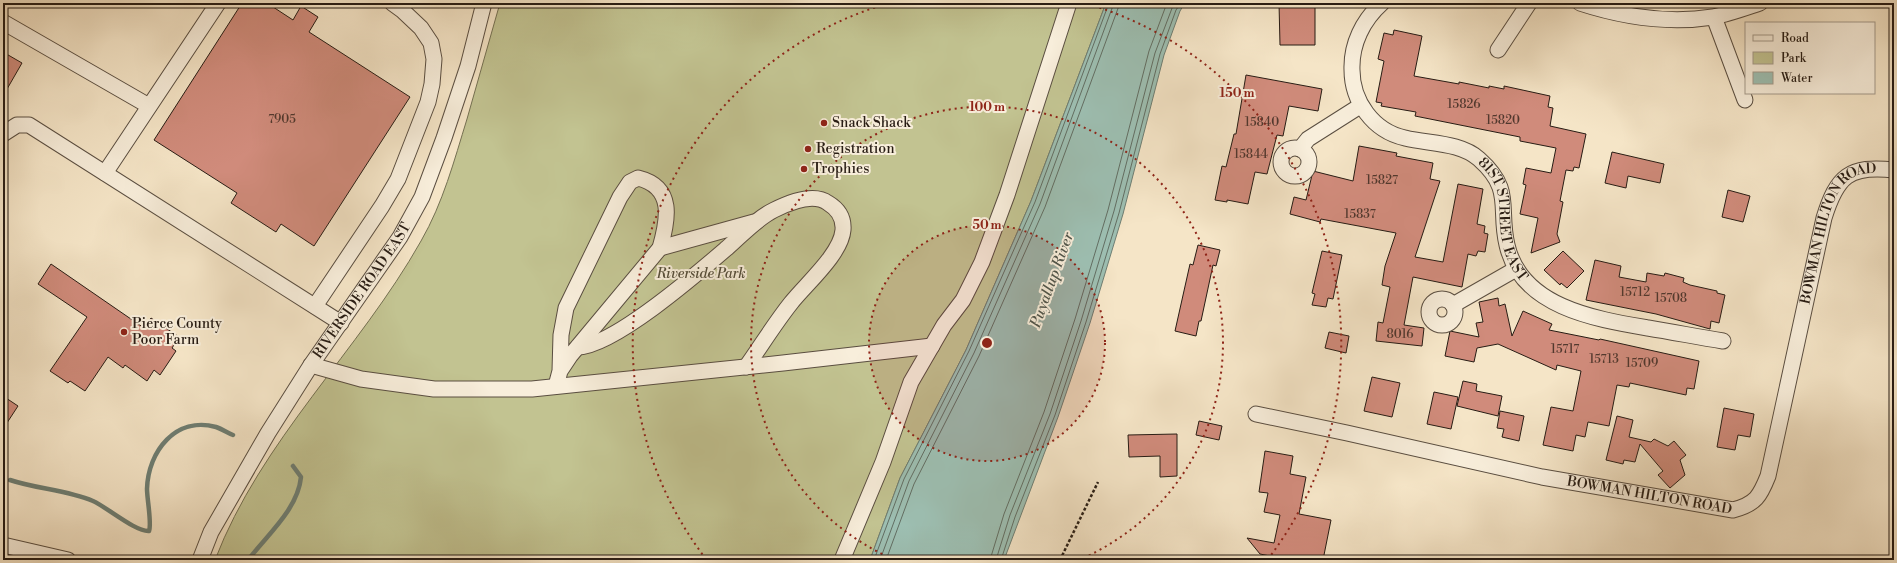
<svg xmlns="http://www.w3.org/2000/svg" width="1897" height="563" font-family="'Libre Bodoni',serif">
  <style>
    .green { fill: #c2c391; stroke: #747052 }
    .water { fill: #9dbfb2; stroke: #6e7e73 }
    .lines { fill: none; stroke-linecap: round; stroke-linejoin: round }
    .shore { stroke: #626e63; stroke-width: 1 }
    .stream { stroke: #6e7e73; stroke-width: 4.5 }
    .building { fill: #d08b7b; stroke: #271c14 }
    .minor-casing { stroke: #5a4e41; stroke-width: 17 }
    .path { stroke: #271c14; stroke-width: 2.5; stroke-dasharray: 3 2; stroke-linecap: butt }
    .minor { stroke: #f8eedb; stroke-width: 15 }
    .ring { fill: none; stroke: #8f2418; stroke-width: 2; stroke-dasharray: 2 4 }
    .poi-dot { fill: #8f2418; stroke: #f8eedb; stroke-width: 1.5 }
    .labels { text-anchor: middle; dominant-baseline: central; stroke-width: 4; stroke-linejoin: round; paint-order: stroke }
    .number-label { font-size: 12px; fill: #51382e }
    .poi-label { font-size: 14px; fill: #271c14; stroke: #f8eedb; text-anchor: start }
    .street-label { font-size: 14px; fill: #271c14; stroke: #f8eedb }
    .park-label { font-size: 14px; font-style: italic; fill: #564e3a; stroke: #f8eedb }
    .water-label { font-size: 15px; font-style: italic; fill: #50554b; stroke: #f8eedb }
    .centre { fill: #8f2418; stroke: #f8eedb; stroke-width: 2 }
    .ring-label { font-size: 12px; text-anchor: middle; font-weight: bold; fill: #8f2418; stroke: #f8eedb; stroke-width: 4; stroke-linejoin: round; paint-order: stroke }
  </style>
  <rect width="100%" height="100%" fill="#f5e5c7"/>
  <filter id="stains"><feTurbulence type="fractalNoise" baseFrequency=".005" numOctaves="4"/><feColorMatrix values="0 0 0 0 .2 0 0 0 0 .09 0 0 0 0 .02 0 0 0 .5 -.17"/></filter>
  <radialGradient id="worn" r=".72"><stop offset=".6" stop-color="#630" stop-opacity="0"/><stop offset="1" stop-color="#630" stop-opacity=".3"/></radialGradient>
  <path class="green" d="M500,3H1106L1031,201L966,350L900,478L870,560H215C261,440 359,351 421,241C443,203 454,161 467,119C478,80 489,42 500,3Z"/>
  <path class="water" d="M1106,3H1185L1180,11L1164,55L1123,214L1090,323L1058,417L1004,560H870L900,478L966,350L1031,201Z"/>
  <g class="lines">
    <path class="shore" d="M874,560L904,479L969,351L1035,202L1109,3
      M880,560L909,481L974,353L1040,204L1114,3
      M886,560L914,484L979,356L1045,207L1120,3
      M990,560L1004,514L1044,412L1075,319L1108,210L1149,51L1167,3
      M996,560L1010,515L1050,414L1081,321L1114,211L1155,53L1174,3
      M1001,560L1015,517L1055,415L1086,322L1119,213L1160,54L1176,10L1181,3"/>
    <path class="stream" d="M10,480C37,489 67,490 93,501C108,508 136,532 149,531C152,524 147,499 147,489C148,451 176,416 216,427C222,429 228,433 233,435
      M248,560C267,535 298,509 301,477L293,466"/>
  </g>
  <path class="building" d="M242,3H267L293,20L301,6L318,17L309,32L410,97L314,246L281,224L276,232L231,203L237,193L154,140Z
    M1279,3H1315V45H1280Z
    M1394,30L1422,36L1414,76L1459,84V82L1489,88V86L1504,89V86L1550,96L1548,107L1553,108L1550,126L1586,134L1579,168L1574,167L1573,171L1566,170L1560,201L1563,202L1557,234L1560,242L1531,253L1538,218L1520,214L1526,185L1523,184L1526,168L1551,173L1556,148L1520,141V137L1415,116L1416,112L1381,106L1382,103L1376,102L1384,61L1378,59L1384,33L1393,35Z
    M3,52L22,63L3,96Z
    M1246,75L1322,89L1318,111L1289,106L1283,136L1277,135L1267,174L1255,172L1248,204L1227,200V202L1215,200L1222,166L1226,167L1234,134H1236Z
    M1359,146L1397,153L1396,156L1433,163L1430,179L1440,181L1415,257L1443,262L1458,184L1483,189L1477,224L1485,226L1484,233L1488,234L1485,252L1478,251L1476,256L1468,254L1462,287L1413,277L1404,325L1424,328L1422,346L1376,341L1378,322L1383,323L1390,287L1382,285L1385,266L1396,233L1321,219L1320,222L1290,214L1294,197L1306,200L1313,171L1353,181Z
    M1612,152L1664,164L1660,183L1628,176L1626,188L1605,183Z
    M1728,190L1750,196L1743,222L1722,217Z
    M1198,245L1220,250L1216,266L1213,265L1201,321H1199L1196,336L1175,331L1190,264L1193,265Z
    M1322,251L1342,255L1333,299L1328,298L1326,307L1312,305L1315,294L1312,293Z
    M1563,251L1584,271L1567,288L1561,283L1560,285L1544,270Z
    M1595,260L1621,266L1619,277L1646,282L1647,273L1664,276L1665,273L1684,278L1683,282L1690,285L1717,291V293L1725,295L1719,323L1711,321L1710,329L1656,314L1586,300Z
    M51,264L144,328L151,318L179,337L172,348L176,351L160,375L154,370L147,381L125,365L123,368L108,357L85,391L70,381L68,383L50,371L87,317L38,284Z
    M1498,298L1499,306L1505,304L1512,336L1523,311L1552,324L1549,330L1599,340L1600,339L1699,361L1694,389L1687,388L1686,395L1630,383L1629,387L1617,385L1609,426L1588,422L1585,437L1576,435L1573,451L1543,445L1551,407L1573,411L1581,371L1557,365L1556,370L1498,344L1477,348L1474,362L1445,356L1450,331L1479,337L1476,323L1483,322L1479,302Z
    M1329,332L1349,336L1346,353L1325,348Z
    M1372,377L1400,383L1392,417L1364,411Z
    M1463,381L1477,384L1476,391L1502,396L1498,416L1457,406Z
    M1434,392L1458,397L1451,429L1427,424Z
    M3,396L18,406L3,429Z
    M1724,408L1754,414L1750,437L1738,435L1735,450L1717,447Z
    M1500,411L1524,416L1519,441L1502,437L1504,429L1497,428Z
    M1617,416L1633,420L1629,437L1651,442L1654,439L1668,446L1674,441L1686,455L1680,460L1685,475L1670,488L1658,475L1663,471L1640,444L1635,462L1624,460L1623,464L1606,460Z
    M1199,421L1222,426L1219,440L1196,435Z
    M1177,434V476L1160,477V456L1129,457L1128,435Z
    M1265,451L1293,456L1290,474L1306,477L1299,514L1331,520L1323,560H1275V557L1260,554L1247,538L1274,543L1280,515L1264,512L1268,493L1259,492Z"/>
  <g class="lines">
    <defs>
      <g id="minor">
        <path id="s1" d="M1382,3C1363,20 1351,44 1352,70C1352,101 1373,131 1405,138C1429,144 1460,142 1479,159C1514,190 1498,208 1507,245C1521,307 1595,319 1648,328C1673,332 1698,337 1723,341"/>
        <path d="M1580,3C1623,17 1668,24 1713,17C1729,14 1745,8 1760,3"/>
        <path d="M1714,17L1745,100"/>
        <path d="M3,22L149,106"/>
        <path d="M1498,50L1529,3"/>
        <path d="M3,134L17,125H29L341,323"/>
        <circle cx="1295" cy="162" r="14"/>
        <path d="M1300,149L1308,139L1360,106"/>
        <path d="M105,173L218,3"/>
        <path d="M660,248L754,222"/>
        <circle cx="1442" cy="312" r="13"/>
        <path d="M1453,305L1516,269"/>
        <path d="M315,306L382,206L398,179L428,102L432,84L434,59L431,43L421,28L403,11L392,3"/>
        <path d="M578,347C614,346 698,273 727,248C742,235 756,219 774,210C788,203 813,192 828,203C838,209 844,217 843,230C841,254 806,284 791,303C775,323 761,346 746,367"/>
        <path d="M311,365L361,379L434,389H532L783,363L932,346"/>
        <path d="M556,386L560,371L570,356L660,248C668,220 675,187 638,178L630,182L620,197L566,308L561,335L560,371"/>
        <path id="s2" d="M1256,414L1347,433L1542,477L1733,510C1756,504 1760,496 1768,476L1824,218C1837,176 1849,165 1894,170"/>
        <path d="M3,545L68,560"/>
        <path id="s3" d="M200,560L211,532L268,433L311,365L400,237L422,197L444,138L468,66L484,3"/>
        <path d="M842,560L883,462L911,382L944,325L963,300L982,262L1007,195L1069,3"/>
      </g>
    </defs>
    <use href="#minor" class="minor-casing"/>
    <path class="path" d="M1060,560L1098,482"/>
    <use href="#minor" class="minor"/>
  </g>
  <circle cx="987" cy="343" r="118" fill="#8f2418" fill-opacity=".12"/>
  <g class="ring">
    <circle cx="987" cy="343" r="118"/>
    <path d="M893 559A236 236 0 1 1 1081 559"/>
    <path d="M706 559A354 354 0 0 1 886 4M1088 4A354 354 0 0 1 1268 559"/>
  </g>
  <g class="poi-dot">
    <circle cx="824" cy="123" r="4"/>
    <circle cx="808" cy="149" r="4"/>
    <circle cx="804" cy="169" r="4"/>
    <circle cx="124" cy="332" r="4"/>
  </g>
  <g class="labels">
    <g class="number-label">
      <text x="1464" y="104">15826</text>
      <text x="282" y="119">7905</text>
      <text x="1503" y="120">15820</text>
      <text x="1262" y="122">15840</text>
      <text x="1251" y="154">15844</text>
      <text x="1382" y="180">15827</text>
      <text x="1360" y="214">15837</text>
      <text x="1635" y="292">15712</text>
      <text x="1671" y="298">15708</text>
      <text x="1400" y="334">8016</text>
      <text x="1565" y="349">15717</text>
      <text x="1604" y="359">15713</text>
      <text x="1642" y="363">15709</text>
    </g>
    <g class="poi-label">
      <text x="832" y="123">Snack Shack</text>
      <text x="816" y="149">Registration</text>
      <text x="812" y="169">Trophies</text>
      <text x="132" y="324">Pierce County<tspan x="132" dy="16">Poor Farm</tspan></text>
    </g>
    <g class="street-label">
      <text stroke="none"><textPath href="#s1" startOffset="314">81ST STREET EAST</textPath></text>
      <text stroke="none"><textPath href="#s2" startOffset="798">BOWMAN HILTON ROAD</textPath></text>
      <text stroke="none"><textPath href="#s3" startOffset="315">RIVERSIDE ROAD EAST</textPath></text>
      <text stroke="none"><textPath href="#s2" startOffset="402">BOWMAN HILTON ROAD</textPath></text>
    </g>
    <g class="park-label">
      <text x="701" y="274">Riverside Park</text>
    </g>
    <g class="water-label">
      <text transform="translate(1052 280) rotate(-70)">Puyallup River</text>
    </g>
  </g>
  <circle cx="987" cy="343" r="6" class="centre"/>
  <g class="ring-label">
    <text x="1237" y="97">150 m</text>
    <text x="987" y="111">100 m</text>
    <text x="987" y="229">50 m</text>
  </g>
  <rect width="1897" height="563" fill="none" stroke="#f5e5c7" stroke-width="16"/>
  <rect x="4" y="4" width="1889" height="555" fill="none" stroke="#271c14" stroke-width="2"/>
  <rect x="8" y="8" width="1881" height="547" fill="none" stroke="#271c14"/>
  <rect x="1745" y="22" width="130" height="72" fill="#f8eedb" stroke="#a49a8b"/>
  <rect x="1753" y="35" width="20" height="6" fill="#f8eedb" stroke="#a49a8b"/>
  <text x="1781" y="42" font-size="12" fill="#271c14">Road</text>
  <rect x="1753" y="52" width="20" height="12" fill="#c2c391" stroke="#a49a8b"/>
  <text x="1781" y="62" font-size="12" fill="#271c14">Park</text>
  <rect x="1753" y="72" width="20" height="12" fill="#9dbfb2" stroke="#a49a8b"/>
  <text x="1781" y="82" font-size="12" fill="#271c14">Water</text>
  <rect width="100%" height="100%" filter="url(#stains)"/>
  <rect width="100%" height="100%" fill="url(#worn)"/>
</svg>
